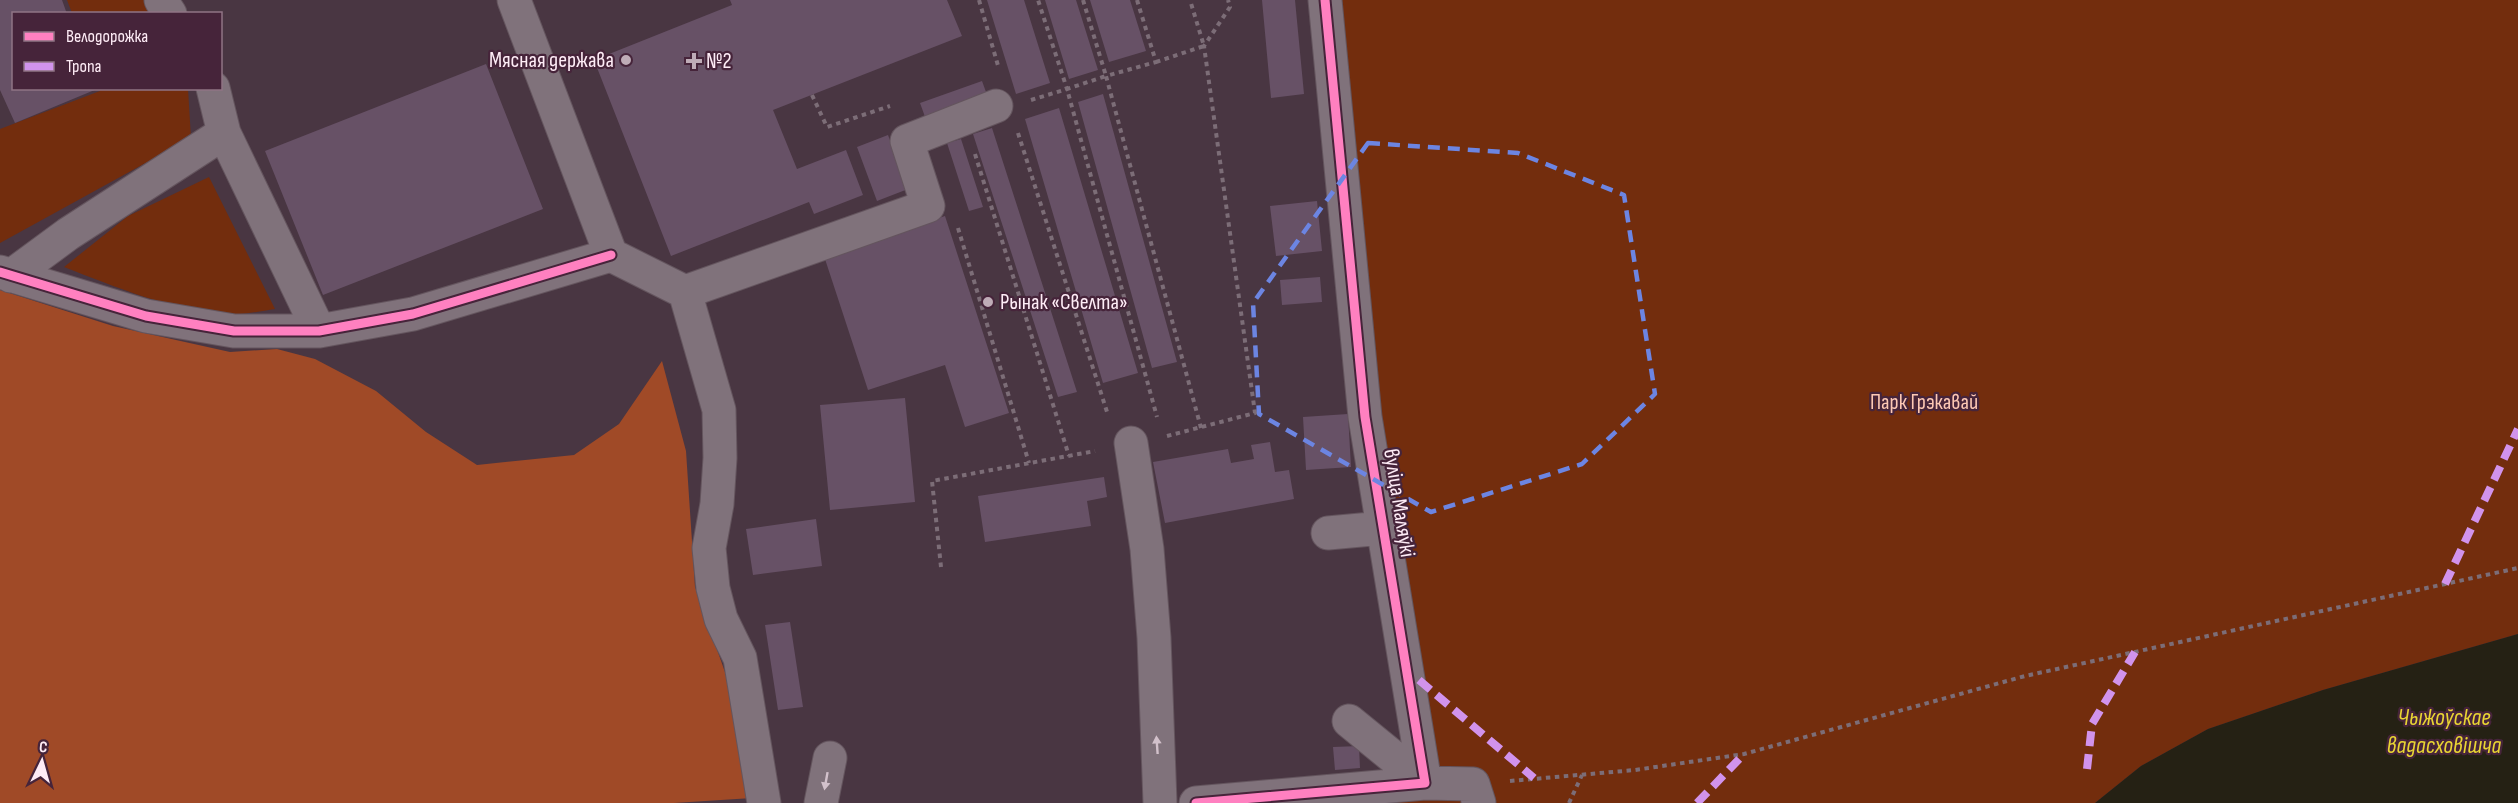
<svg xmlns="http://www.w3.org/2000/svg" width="2518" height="803" font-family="'Sofia Sans Condensed',sans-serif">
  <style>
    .green { fill: #732d0d }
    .forest { fill: #a04a27 }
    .water { fill: #252114 }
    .building { fill: #675166 }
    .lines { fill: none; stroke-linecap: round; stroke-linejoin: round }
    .minor-casing { stroke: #64555e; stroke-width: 35 }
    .path { stroke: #7c6d77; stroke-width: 4; stroke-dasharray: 4.5 4.5; stroke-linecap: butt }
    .minor { stroke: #80727b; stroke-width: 33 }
    .quiet { stroke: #d193ec; stroke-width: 8; stroke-dasharray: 15 8; stroke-linecap: butt }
    .cycleway-casing { stroke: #46243a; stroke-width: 13 }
    .cycleway { stroke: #ff80c0; stroke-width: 9 }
    .oneway { fill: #d2c1cb }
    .marked { fill: none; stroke: #6c85e2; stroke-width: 4.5; stroke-dasharray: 12 8; stroke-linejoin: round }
    .poi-dot { fill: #bfacb7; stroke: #46243a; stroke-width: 2 }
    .labels { text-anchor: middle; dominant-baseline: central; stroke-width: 4.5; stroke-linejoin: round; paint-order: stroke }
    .poi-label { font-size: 22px; fill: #feecf6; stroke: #46243a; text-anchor: start }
    .park-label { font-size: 22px; fill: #fdc8b4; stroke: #46243a }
    .street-label { font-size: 22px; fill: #feecf6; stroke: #46243a }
    .water-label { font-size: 24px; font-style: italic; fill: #e9d533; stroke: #46243a }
  </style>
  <rect width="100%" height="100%" fill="#493642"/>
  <path class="green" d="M67,0H146L154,13H72Z
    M1329,0H2518V634L2323,690L2208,729L2141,766L2095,803H1351L1415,799Z
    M100,89H188L191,138L0,243V129L100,91Z
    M209,177L275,309C261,311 244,315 229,314C172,311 116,287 64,267L128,216Z"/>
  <path class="forest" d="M0,290L113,326L230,352L277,349L315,359L376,391L426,432L477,465L574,455L619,424L662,361L686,451L695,587L769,797L674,803H0Z"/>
  <path class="water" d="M2518,634V803H2095L2141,766L2208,729L2323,690Z"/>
  <path class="building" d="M0,0H62L67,14H14V88L97,89L15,123L0,90Z
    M730,0H947L962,36L773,110L797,169L846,150L863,195L814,214L809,202L671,256L594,60L732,5Z
    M987,0H1024L1050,83L1016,94Z
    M1045,0H1076L1098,70L1069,79Z
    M1090,0H1130L1146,51L1109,62Z
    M1262,0H1295L1304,94L1271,98Z
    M486,64L543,209L323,295L265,151Z
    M982,81L990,103L928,125L920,103Z
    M1103,94L1177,362L1152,368L1078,102Z
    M1059,108L1138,373L1103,383L1025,119Z
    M992,128L1077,392L1058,397L973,134Z
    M888,135L908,189L877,201L857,147Z
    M961,139L983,207L969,211L947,143Z
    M1317,201L1322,251L1276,256L1270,206Z
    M945,216L1009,413L965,427L945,365L868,390L824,256Z
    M1320,277L1322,302L1282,305L1280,280Z
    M905,398L915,502L830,510L820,405Z
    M1348,414L1351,467L1306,470L1303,417Z
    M1270,442L1275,472L1289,470L1294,499L1165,523L1153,462L1228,449L1231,463L1254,459L1251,445Z
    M1104,477L1107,497L1087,501L1091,526L985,542L978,496Z
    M816,519L822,566L753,575L746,529Z
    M790,622L803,707L778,710L765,625Z
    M1359,746L1360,768L1335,770L1333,747Z"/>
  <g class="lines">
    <defs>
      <path id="minor" d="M161,0L170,14
        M514,0L611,255
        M1325,0L1365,417L1425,783
        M213,88L224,133L319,331
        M0,272L146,316L234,331H319L413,314L611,255L685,292L928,206L907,141L996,106
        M11,276L68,234L224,133
        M685,292L719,410L720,458L717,504L709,548L713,588L721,619L740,658L764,803
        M1131,443L1147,549L1154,638L1160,803
        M1328,533L1383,528
        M1349,721L1425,783
        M821,803L830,758
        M1196,803L1425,783L1473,784L1479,803"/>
    </defs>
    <use href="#minor" class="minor-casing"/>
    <path class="path" d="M979,0L999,69
      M1083,0L1106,76L1067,89L1157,417
      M1137,0L1156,62L1106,76L1201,428
      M1156,62L1204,46L1190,0
      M812,95L827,127L890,106
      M1031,100L1067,89L1038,0
      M1018,133L1108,415
      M975,154L1069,456
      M958,228L1029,463
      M1167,436L1255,413L1204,46L1230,7L1228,0
      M941,567L932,481L1095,451
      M1510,781L1635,770L1744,754L2025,676L2518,568
      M1569,803L1582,775"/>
    <use href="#minor" class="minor"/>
    <path class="quiet" d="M2445,584L2518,429
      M1419,680L1534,778
      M2087,769L2092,724L2135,652
      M1697,803L1744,754"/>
    <defs>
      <path id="cycleway" d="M0,272L146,316L234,331H319L413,314L611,255
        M1196,803L1425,783L1365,417L1325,0"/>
    </defs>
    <use href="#cycleway" class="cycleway-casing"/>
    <use href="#cycleway" class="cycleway"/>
  </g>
  <defs><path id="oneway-solid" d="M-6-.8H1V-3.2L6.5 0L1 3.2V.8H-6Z" transform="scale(1.5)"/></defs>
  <g class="oneway">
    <use href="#oneway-solid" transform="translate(1157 745) rotate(-94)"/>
    <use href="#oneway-solid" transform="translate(826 781) rotate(100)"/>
  </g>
  <path class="marked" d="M1368,143L1518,153L1624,195L1655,394L1582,464L1431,512L1259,414L1253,303Z"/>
  <g class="poi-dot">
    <circle cx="626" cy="60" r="6"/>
    <path d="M691 52h6v6h6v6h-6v6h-6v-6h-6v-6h6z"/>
    <circle cx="988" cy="302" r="6"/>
  </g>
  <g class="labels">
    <g class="poi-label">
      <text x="614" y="60" text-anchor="end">Мясная держава</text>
      <text x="706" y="61">№2</text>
      <text x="1000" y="302">Рынак «Свелта»</text>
    </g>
    <g class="park-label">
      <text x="1924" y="402">Парк Грэкавай</text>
    </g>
    <g class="street-label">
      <text transform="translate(1399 503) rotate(81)">вуліца Маляўкі</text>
    </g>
    <g class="water-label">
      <text x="2444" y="717">Чыжоўскае<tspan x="2444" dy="28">вадасховішча</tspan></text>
    </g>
  </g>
  <rect x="12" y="12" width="210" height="78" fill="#46243a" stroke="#907485" stroke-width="1.5"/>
  <rect x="24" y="32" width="30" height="9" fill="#ff80c0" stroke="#907485" stroke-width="1.5"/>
  <text x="66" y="42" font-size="18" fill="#feecf6">Велодорожка</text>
  <rect x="24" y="62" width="30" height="9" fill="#d193ec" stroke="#907485" stroke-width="1.5"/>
  <text x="66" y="72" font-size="18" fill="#feecf6">Тропа</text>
  <g transform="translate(42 761) rotate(5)" stroke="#46243a" stroke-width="4.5" paint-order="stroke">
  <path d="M0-4.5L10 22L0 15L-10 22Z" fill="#feecf6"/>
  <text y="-9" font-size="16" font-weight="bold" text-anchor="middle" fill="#feecf6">С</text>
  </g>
</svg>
